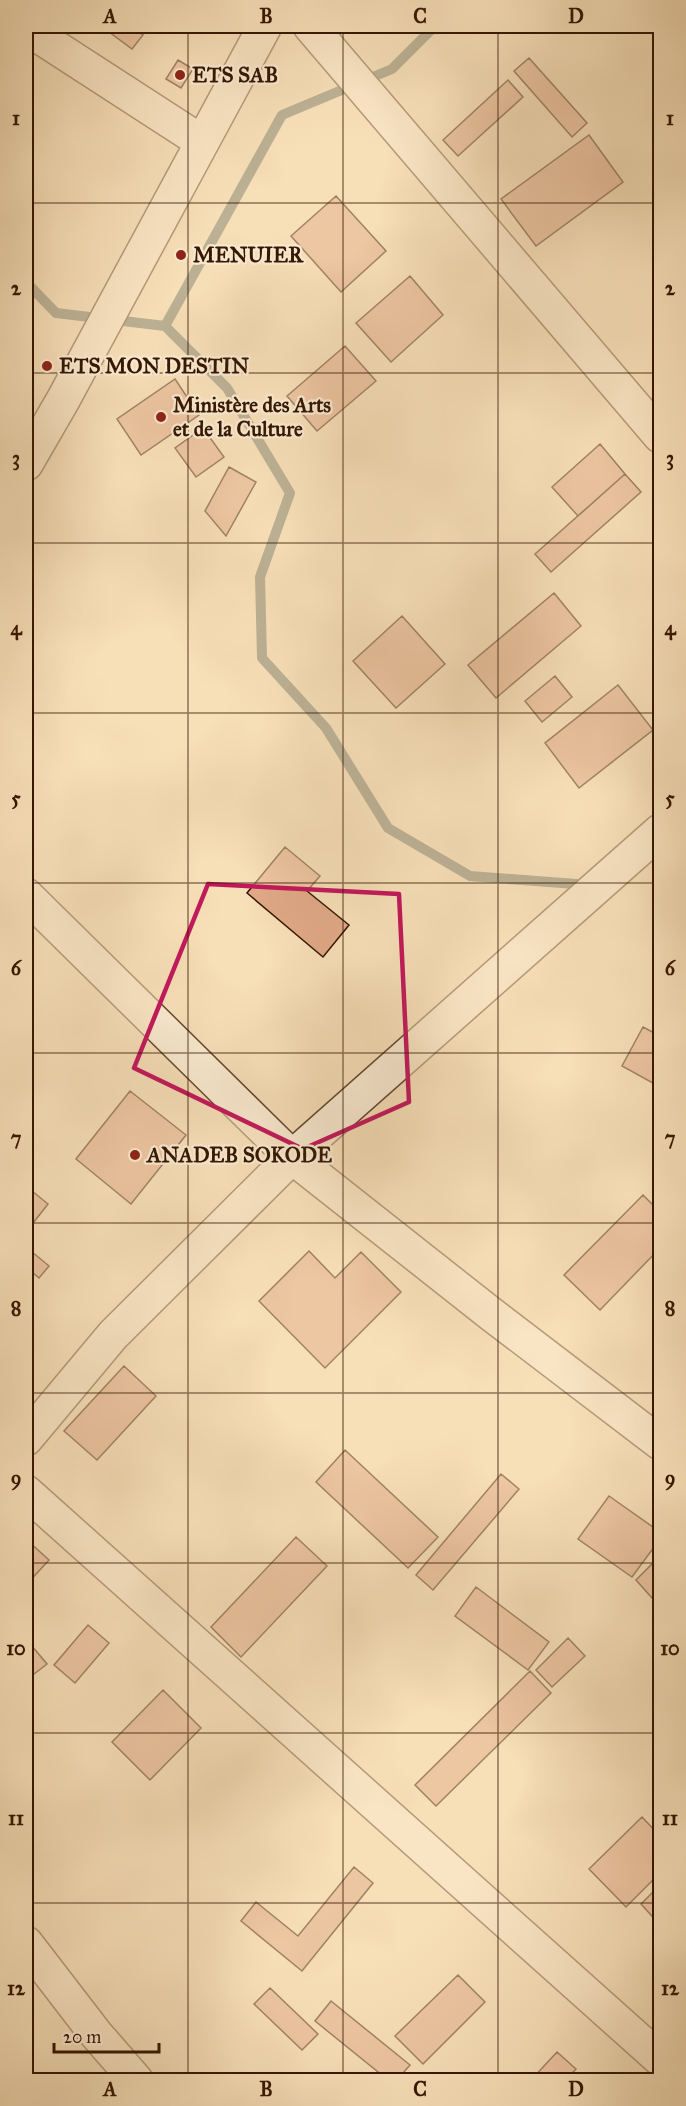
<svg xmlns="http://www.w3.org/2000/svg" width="686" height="2106" font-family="'IM FELL Great Primer',serif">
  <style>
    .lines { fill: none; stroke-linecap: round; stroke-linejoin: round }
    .stream { stroke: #737a6a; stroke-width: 10 }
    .building { fill: #e0a987; stroke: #341601; stroke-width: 1.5 }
    .minor-casing { stroke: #65482f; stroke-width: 36 }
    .minor { stroke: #faead1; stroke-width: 33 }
    .marked { fill: none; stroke: #c2185b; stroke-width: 4.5; stroke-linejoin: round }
    .grid { fill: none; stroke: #341601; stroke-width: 1.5; stroke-opacity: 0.55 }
    .poi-dot { fill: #8f2418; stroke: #faead1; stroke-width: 2 }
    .labels { text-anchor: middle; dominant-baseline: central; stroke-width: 4.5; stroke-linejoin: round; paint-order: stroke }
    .poi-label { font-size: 21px; font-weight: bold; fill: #341601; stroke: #faead1; text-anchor: start }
    .neatline { fill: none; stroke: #341601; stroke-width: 2 }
    .grid-label { font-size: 20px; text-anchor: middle; font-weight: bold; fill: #341601 }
  </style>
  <rect width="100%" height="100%" fill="#f7dfb8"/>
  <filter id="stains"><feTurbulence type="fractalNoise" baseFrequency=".00333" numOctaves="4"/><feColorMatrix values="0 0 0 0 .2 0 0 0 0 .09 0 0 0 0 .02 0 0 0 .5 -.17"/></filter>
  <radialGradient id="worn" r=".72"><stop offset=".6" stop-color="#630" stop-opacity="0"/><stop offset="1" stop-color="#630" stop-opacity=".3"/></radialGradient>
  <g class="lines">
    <path class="stream" d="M26,282L56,313L165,326L282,115L392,69L435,26
      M165,326L227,388L290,493L260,577L262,658L326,728L388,828L470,876L589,885"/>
  </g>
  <path class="building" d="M101,26H131L143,35L132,49Z
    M529,58L587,123L572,137L514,71Z
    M178,60L193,69L181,88L166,79Z
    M508,80L523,97L458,156L443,140Z
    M589,135L623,182L536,246L501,199Z
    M336,196L386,251L341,292L291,236Z
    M410,276L443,315L391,362L356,323Z
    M345,346L376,381L317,431L287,396Z
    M175,379L199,415L141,455L117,419Z
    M203,428L224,457L196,477L175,448Z
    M600,444L625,474L578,516L552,487Z
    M229,467L256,482L226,536L205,511Z
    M625,474L641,492L551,572L535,554Z
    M554,593L581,626L496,698L468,665Z
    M402,616L445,664L396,708L353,661Z
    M555,676L572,697L542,722L525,701Z
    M618,685L653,730L579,788L545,743Z
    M285,847L320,876L307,891L349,925L323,957L247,893Z
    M643,1027L660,1036V1087L622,1066Z
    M130,1091L186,1135L131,1204L76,1159Z
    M26,1186L48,1204L26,1232Z
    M643,1195L660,1212V1248L600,1310L564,1275Z
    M26,1247L49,1266L39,1278L26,1267Z
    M309,1251L335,1278L361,1252L401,1292L325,1368L259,1301Z
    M124,1366L156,1396L97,1460L64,1431Z
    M345,1450L438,1537L408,1568L316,1482Z
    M501,1474L519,1489L433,1590L416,1575Z
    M609,1496L660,1532V1539L632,1577L578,1539Z
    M296,1537L327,1566L241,1657L211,1627Z
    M27,1540L49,1560L26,1585V1542Z
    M658,1558L660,1561V1607L636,1580Z
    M476,1587L549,1642L528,1670L455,1616Z
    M88,1625L109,1643L75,1683L54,1665Z
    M568,1638L585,1656L552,1687L536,1670Z
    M26,1639L47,1664L34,1674L26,1664Z
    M530,1671L551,1693L436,1806L415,1785Z
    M163,1690L201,1728L150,1780L112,1742Z
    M642,1817L660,1836V1873L626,1907L589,1869Z
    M354,1867L373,1883L302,1971L241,1921L256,1902L298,1936Z
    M660,1885V1925L641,1904Z
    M458,1975L485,2002L423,2064L395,2036Z
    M270,1988L318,2034L302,2050L254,2004Z
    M331,2001L410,2065L397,2080H388L315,2021Z
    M557,2052L576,2069L566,2080H531Z"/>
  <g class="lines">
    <defs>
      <path id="minor" d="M310,26L660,436
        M26,28L202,142
        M26,464L63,400L265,26
        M26,895L292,1157L491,1314L660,1443
        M26,1439L113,1335L292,1157L660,831
        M26,1492L660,2059
        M26,1943L96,2034L136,2080"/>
    </defs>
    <use href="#minor" class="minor-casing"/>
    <use href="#minor" class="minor"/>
  </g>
  <path d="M0 0H686V2106H0ZM208,884L399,894L409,1102L303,1149L134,1068Z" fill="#f7dfb8" fill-opacity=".55" fill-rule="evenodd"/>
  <path class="marked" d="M208,884L399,894L409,1102L303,1149L134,1068Z"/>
  <path class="grid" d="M188,26V2080M343,26V2080M498,26V2080M26,203H660M26,373H660M26,543H660M26,713H660M26,883H660M26,1053H660M26,1223H660M26,1393H660M26,1563H660M26,1733H660M26,1903H660"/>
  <g class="poi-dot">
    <circle cx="180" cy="75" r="6"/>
    <circle cx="181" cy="255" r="6"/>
    <circle cx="47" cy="366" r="6"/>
    <circle cx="161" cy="417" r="6"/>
    <circle cx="135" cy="1155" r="6"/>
  </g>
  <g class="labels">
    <g class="poi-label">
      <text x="192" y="75">ETS SAB</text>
      <text x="193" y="255">MENUIER</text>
      <text x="59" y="366">ETS MON DESTIN</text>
      <text x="173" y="405">Ministère des Arts<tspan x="173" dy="24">et de la Culture</tspan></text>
      <text x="147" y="1155">ANADEB SOKODE</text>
    </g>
  </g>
  <rect width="686" height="2106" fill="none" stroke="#f7dfb8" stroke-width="66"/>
  <path d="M54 2043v9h105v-9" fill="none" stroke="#341601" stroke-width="3"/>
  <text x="63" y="2043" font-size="18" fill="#341601" stroke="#faead1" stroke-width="4.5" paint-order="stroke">20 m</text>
  <rect x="33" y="33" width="620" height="2040" class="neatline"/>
  <g class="grid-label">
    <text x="110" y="23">A</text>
    <text x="266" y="23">B</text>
    <text x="420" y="23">C</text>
    <text x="576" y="23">D</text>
    <text x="16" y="125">1</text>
    <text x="670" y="125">1</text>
    <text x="16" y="295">2</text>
    <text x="670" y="295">2</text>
    <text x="16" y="465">3</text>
    <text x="670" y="465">3</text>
    <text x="16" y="635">4</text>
    <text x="670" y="635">4</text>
    <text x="16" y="805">5</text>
    <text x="670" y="805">5</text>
    <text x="16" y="975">6</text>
    <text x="670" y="975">6</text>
    <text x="16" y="1145">7</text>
    <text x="670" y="1145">7</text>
    <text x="16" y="1315">8</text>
    <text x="670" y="1315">8</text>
    <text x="16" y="1485">9</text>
    <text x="670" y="1485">9</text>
    <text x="16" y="1655">10</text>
    <text x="670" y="1655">10</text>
    <text x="16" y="1825">11</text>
    <text x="670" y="1825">11</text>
    <text x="16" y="1995">12</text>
    <text x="670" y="1995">12</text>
    <text x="110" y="2096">A</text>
    <text x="266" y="2096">B</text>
    <text x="420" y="2096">C</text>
    <text x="576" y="2096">D</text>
  </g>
  <rect width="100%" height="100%" filter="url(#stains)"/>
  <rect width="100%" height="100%" fill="url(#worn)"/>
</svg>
